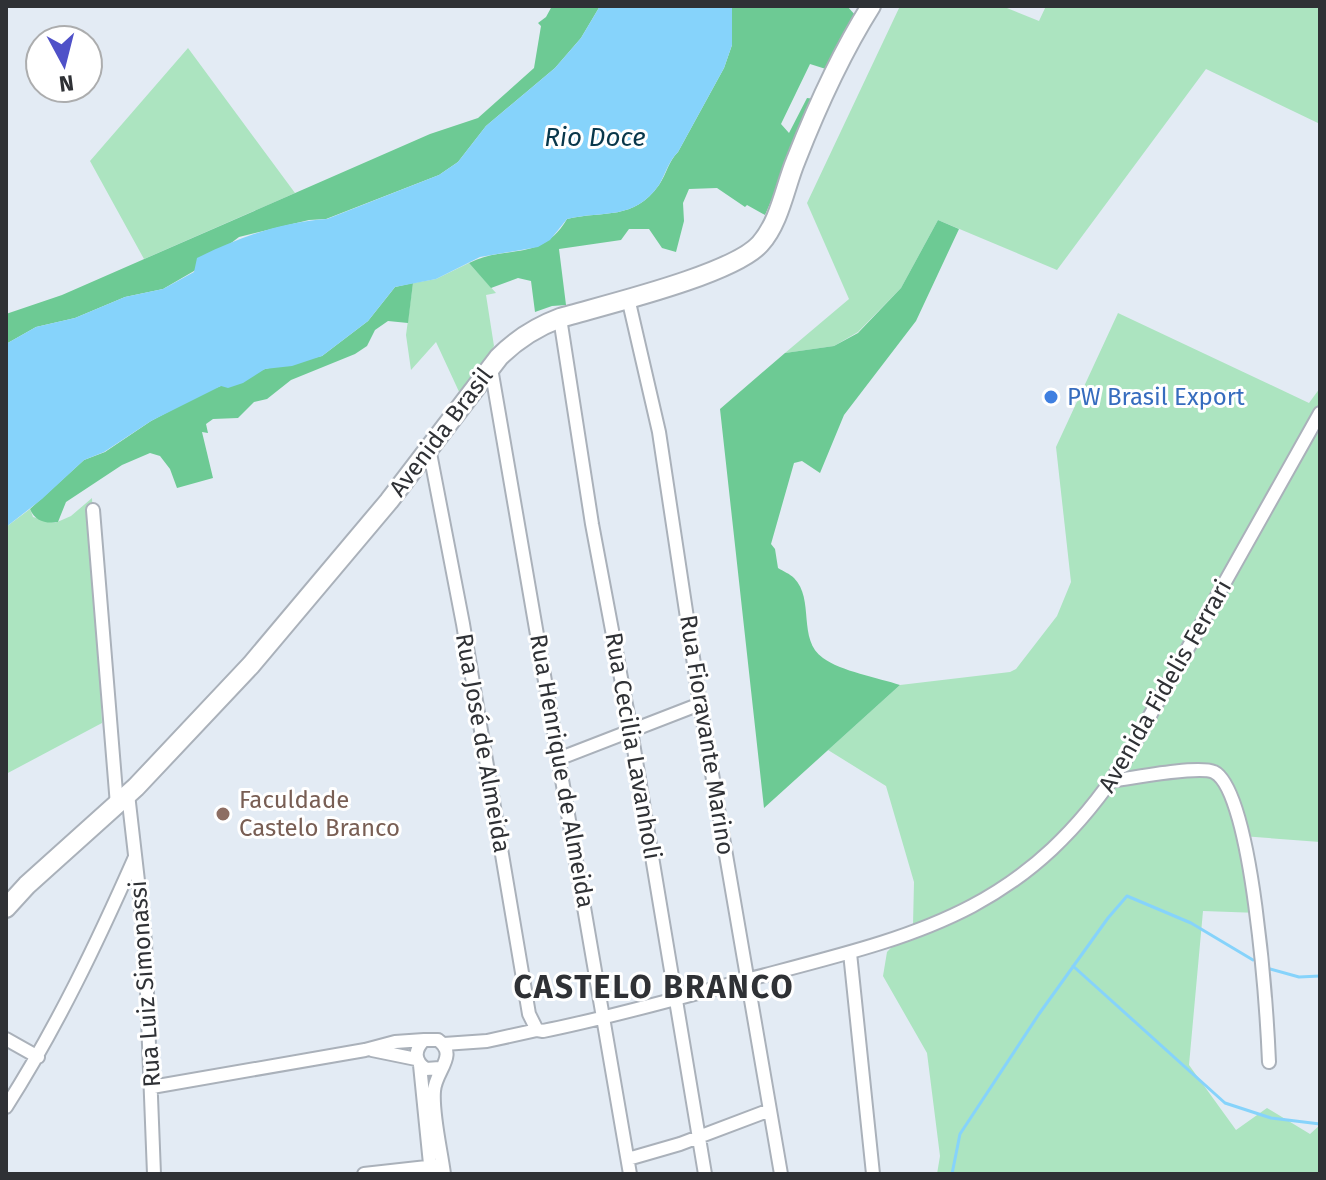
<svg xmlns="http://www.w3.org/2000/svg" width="1326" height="1180" font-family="'Fira Sans',sans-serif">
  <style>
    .green { fill: #ace4c0 }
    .forest { fill: #6dca94 }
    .water { fill: #86d3fb }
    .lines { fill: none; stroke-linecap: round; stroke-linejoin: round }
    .stream { stroke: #86d3fb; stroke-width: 3 }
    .minor-casing { stroke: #aab1ba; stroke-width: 16 }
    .secondary-casing { stroke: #aab1ba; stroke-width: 22 }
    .minor { stroke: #fff; stroke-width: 12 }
    .secondary { stroke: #fff; stroke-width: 18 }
    .shop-dot { fill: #3f7fe0; stroke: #fff; stroke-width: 3 }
    .education-dot { fill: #8d6e63; stroke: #fff; stroke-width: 3 }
    .labels { text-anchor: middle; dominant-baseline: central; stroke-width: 6; stroke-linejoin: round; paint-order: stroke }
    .shop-label { font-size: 24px; fill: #366cbe; stroke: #fff; text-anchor: start }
    .street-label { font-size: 24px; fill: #2f3135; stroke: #fff }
    .education-label { font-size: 24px; fill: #785e54; stroke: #fff; text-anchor: start }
    .water-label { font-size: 26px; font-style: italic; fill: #08374b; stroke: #fff }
    .district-label { font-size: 32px; font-weight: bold; letter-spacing: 2px; fill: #2f3135; stroke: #fff }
  </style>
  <rect width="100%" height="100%" fill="#e3ebf4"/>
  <path class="green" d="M900,6H1002L1039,21L1046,6H1320V124L1206,69L1057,270L938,220L901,288L858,332L834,346L785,353L849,299L807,203Z
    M188,48L295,193L144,259L90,161Z
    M469,263L496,293L486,295L494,346L461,396L436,342L411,370L406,335L413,283L436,279Z
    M1118,313L1309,403L1320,388V842L1242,836L1259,913L1203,911L1189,1065L1236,1130L1267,1108L1310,1134L1320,1125V1174H937L940,1156L927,1053L883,976L887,952L913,925L914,882L886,786L828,750L900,685L1010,672L1016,669L1057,616L1071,582L1056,447Z
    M92,498L102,723L6,774V527L30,509L33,517L55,523L71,516Z"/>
  <path class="forest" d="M552,6H600L581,38L555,68L486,126L458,162L439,175L326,219L309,220L239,237L194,271L163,289L125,297L75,318L36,327L6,344V314L62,295L430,134L478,118L534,68L541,26L538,23L546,17Z
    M732,6H847L856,16L829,70L810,64L781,124L789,133L807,98L815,99L765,215L747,205L745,207L717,188L689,189L683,203L684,221L676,252L662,248L649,229H629L621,240L559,249L566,305L552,306L535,312L531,281L518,278L491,288L469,263C506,244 541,263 567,219C605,210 633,221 659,185C667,173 668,162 678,152L724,68L732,45Z
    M938,220L959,229L916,321L844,415L820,473L802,461L794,463L771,544L775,549L778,568C783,571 790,574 794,578C815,599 797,640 823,658C840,671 879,678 900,685L764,808L720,409L785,353L834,346L858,333L901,288Z
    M413,283L408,323L388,321L375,330L367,346L355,354L291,380L267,399L254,402L238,418L213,419L206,424L208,433L202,432L213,478L177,488L170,469L160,456L150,453L122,465L66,502L58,522C45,524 35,521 30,509L84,460L105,452L151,421L205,392L265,369L322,356L368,321L395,287Z"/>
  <path class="water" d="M600,6H732V45L724,68L678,152C668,162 666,173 659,185C633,221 605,210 567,219L550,240L538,247L480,257L436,279L395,287L368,321L322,356L292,366L265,369L243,383L228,388L221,386L151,421L104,452L84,460L42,499L6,527V344L36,327L75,318L125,297L163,289L194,272L197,258C238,238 280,222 327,219L439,175L458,162L486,126L555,68L581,38Z"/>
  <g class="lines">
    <path class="stream" d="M1073,966L1225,1103L1271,1118L1320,1124
      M1270,969L1299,977L1320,976
      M952,1174L960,1134L1039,1014L1108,918L1127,896L1191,923L1253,960"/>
    <defs>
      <path id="minor" d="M628,298L659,432L700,704L781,1174
        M560,318L592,524L631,731L705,1174
        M491,368L630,1174
        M429,448L463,624L529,1014L537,1030L543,1031C613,1017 681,997 750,979C917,935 1025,914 1125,760L1320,413
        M93,510L117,805
        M558,759L700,704
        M1111,781C1132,778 1198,765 1214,772C1253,791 1267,1015 1269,1062
        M128,794L145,942L154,1174
        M850,953L873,1174
        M6,1039L38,1057
        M444,1044L487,1041L537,1030
        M372,1050L416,1059
        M420,1065L431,1174
        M440,1068L426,1069C414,1061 414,1050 424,1040H438C459,1055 435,1071 434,1091C432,1114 441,1150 444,1174
        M152,1087L365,1050L395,1042L424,1040
        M6,1107C57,1027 97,943 135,857
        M628,1159L680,1144L770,1110
        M364,1174L436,1166"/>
      <path id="secondary" d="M6,908L27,885L136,787L251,665L389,501L499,357C517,339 536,327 560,318C604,305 732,275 760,244C780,222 785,186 796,160C816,109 842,52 871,6"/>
    </defs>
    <use href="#minor" class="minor-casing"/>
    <use href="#secondary" class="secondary-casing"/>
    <use href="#minor" class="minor"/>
    <use href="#secondary" class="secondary"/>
  </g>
  <circle class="shop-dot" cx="1051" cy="397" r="8"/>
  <circle class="education-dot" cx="223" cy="814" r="8"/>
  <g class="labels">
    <g class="shop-label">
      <text x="1067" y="397">PW Brasil Export</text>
    </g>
    <g class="street-label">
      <text transform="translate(441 432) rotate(-53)">Avenida Brasil</text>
      <text transform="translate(1165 686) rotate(-60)">Avenida Fidelis Ferrari</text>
      <text transform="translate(707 735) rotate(81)">Rua Fioravante Marino</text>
      <text transform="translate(483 743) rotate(80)">Rua José de Almeida</text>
      <text transform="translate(633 746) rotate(80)">Rua Cecilia Lavanholi</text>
      <text transform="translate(562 771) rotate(80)">Rua Henrique de Almeida</text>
      <text transform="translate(145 984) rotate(-94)">Rua Luiz Simonassi</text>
    </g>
    <g class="education-label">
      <text x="239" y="800">Faculdade<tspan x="239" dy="28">Castelo Branco</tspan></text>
    </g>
    <g class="water-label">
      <text x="595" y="137">Rio Doce</text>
    </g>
    <g class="district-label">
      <text x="654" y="987">CASTELO BRANCO</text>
    </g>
  </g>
  <rect width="1326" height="1180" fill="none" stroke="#2f3135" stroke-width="16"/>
  <g transform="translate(64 64) rotate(173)"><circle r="38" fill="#ffffff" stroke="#acadae" stroke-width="2"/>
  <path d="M0-6L14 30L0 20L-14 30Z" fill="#4f51c8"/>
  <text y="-12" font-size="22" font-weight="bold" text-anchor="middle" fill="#2f3135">N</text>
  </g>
</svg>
